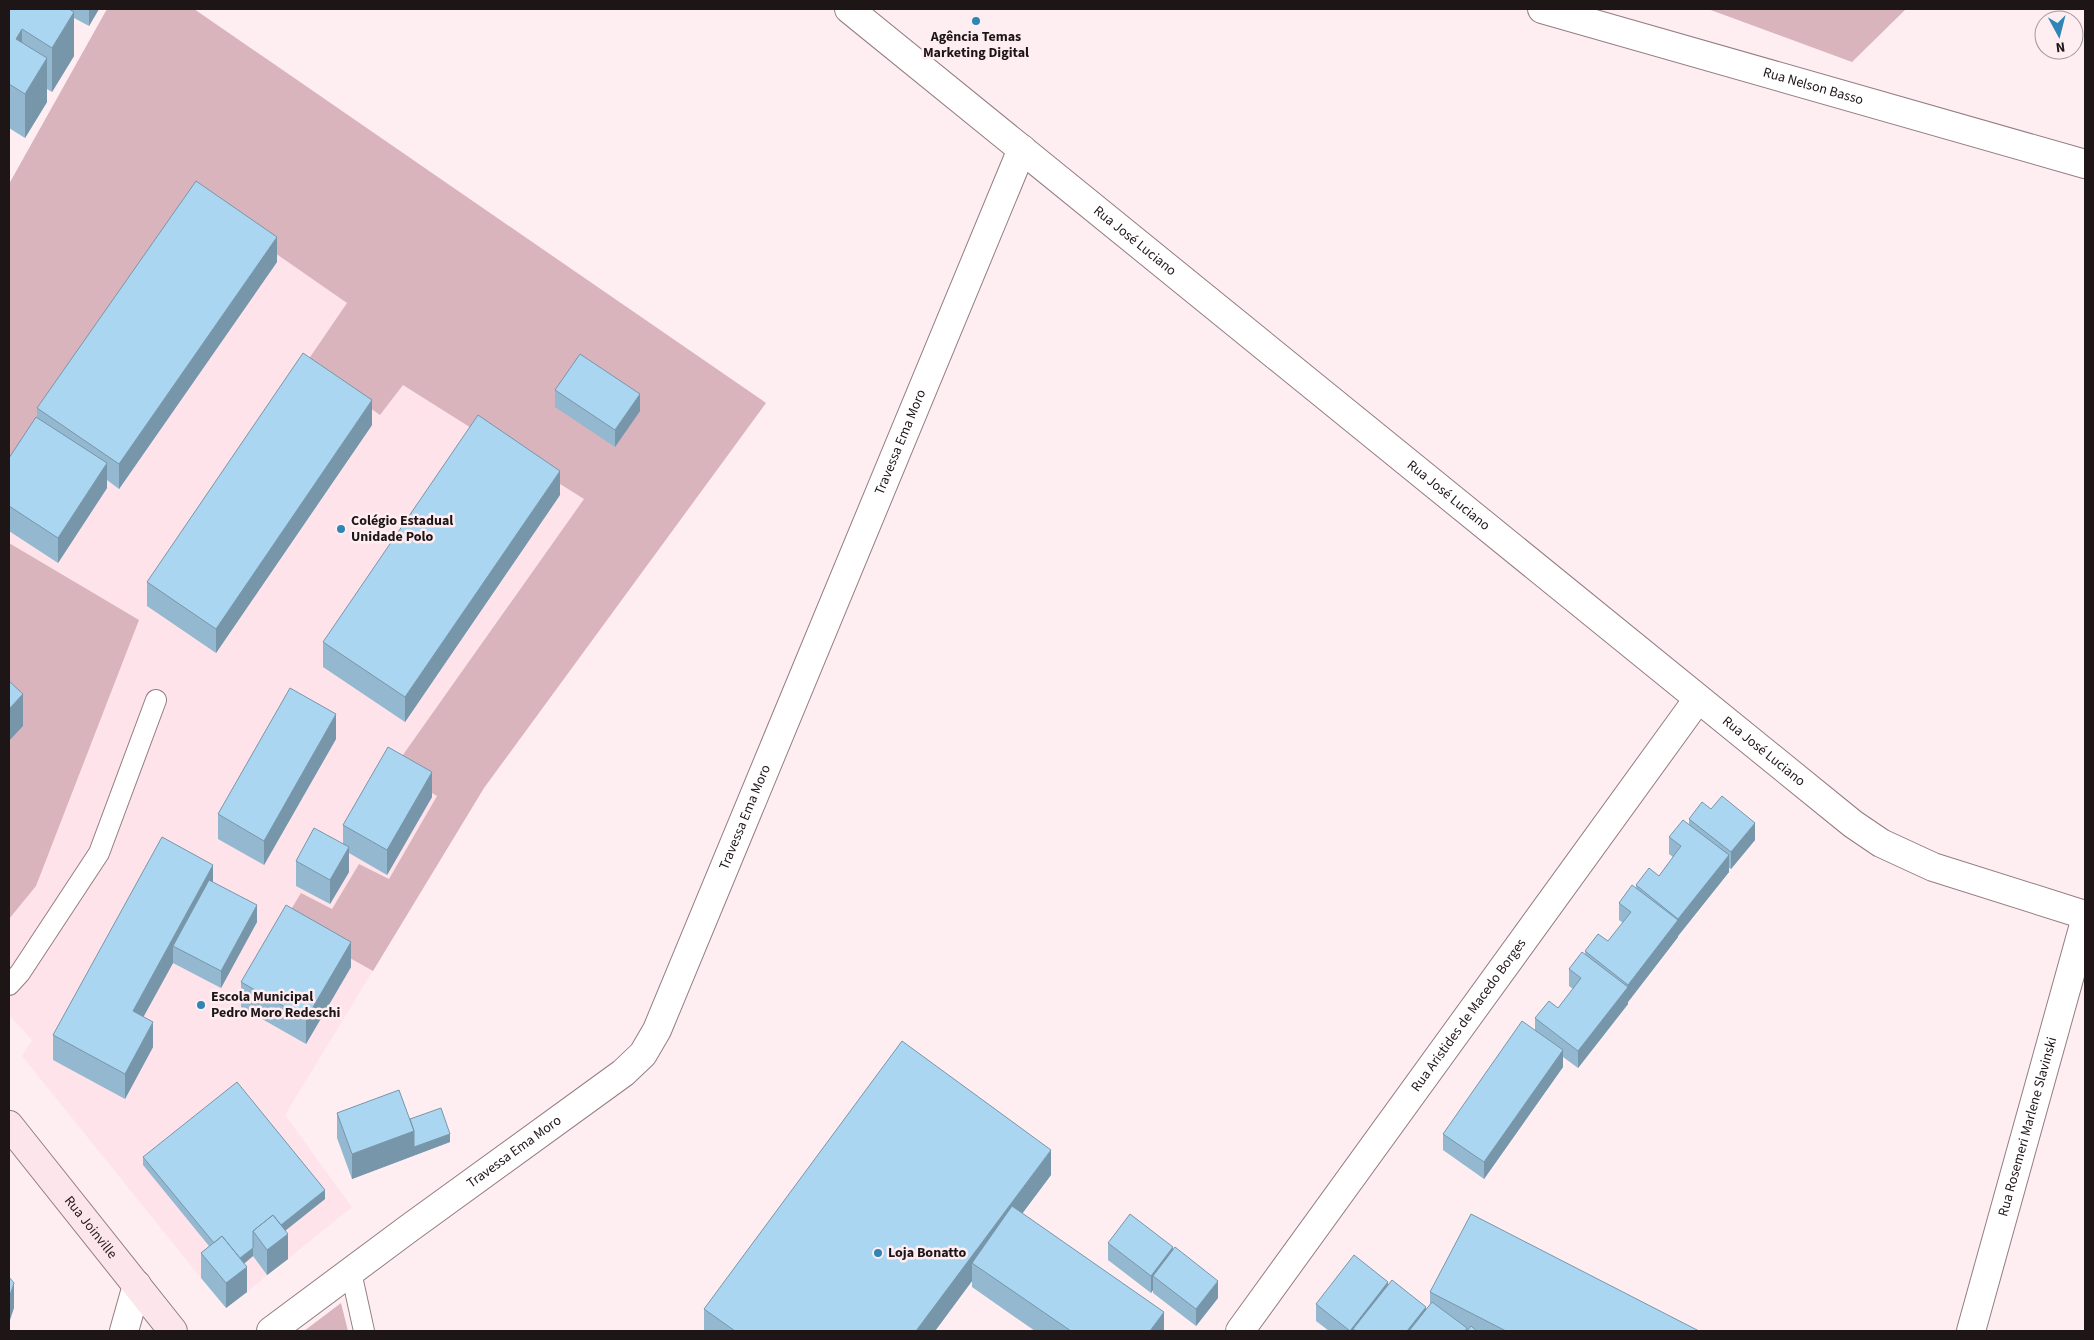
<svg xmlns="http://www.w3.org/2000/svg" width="2094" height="1340" font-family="'Source Sans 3',sans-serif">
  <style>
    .built { fill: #fee3ea }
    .green { fill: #d9b4bd }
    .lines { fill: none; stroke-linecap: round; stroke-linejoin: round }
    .service-casing { stroke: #947d83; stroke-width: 22 }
    .minor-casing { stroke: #947d83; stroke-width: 30 }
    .tertiary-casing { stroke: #947d83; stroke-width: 30 }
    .secondary-casing { stroke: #947d83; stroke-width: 30 }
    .service { stroke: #fff; stroke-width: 20 }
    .minor { stroke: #fff; stroke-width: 28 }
    .tertiary { stroke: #fff; stroke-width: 28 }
    .secondary { stroke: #fce6ec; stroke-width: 28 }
    .wall { fill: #93b8d0 }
    .shaded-wall { fill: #7896a9 }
    .building { fill: #abd6f2; stroke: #7896a9 }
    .poi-dot { fill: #2f86b5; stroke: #feeef2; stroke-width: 2 }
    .labels { text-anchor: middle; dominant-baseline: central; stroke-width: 5; stroke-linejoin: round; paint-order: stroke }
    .poi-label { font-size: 14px; font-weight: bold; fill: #1e1517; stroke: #feeef2; text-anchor: start }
    .street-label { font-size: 14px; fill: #1e1517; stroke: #feeef2 }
  </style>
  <rect width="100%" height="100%" fill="#feeef2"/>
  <path class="built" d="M107,9H194L766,403L484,788L285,1115L352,1207L247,1292L201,1278L22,1056L32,1040L9,1015V184Z"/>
  <path class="green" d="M107,9H194L766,403L484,788L373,971L284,921L301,893L332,909L359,864L389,879L437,796L393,769L584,499L403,385L380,415L306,363L347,303L193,196L9,463V184Z
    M1708,9H1906L1852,62Z
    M9,543L139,620L36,886L9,919Z
    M341,1303L348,1331H304Z"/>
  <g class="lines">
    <defs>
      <path id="service" d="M9,985L20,973L99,853L156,700
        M351,1272L364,1331"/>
      <g id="minor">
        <path id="s1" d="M849,9L1853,824L1881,843L1933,867L2085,915"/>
        <path id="s2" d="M1542,9L2085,164"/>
        <path id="s3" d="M271,1331L408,1229L623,1073L643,1054L657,1030L1022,149"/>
        <path id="s4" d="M1240,1331L1698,699"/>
        <path id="s5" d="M1971,1331L2085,921"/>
      </g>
      <path id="tertiary" d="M124,1331L137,1285"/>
      <g id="secondary">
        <path id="s6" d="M9,1125L173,1331"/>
      </g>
    </defs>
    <use href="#service" class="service-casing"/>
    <use href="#minor" class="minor-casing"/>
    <use href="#tertiary" class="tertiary-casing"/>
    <use href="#secondary" class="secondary-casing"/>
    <use href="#service" class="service"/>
    <use href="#minor" class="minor"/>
    <use href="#tertiary" class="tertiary"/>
    <use href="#secondary" class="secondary"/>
  </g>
  <path class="wall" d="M9,9H99L89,26L74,18V56L52,92L47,89V102L25,138L9,128Z
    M277,262L119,489L107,480V488L58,563L9,531V458L37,418V408Z
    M555,390L640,411L615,447L555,407Z
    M372,425L216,653L147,606V582Z
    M560,495L405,722L323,667V642Z
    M336,739L264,865L218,839V814Z
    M432,797L387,875L349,853V872L330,904L296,886V861L343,844V825Z
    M1689,819L1755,840L1731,869L1729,868V872L1678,936V937L1628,1002V1004L1578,1068L1563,1057V1067L1484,1179L1443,1150V1134L1535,1030V1018L1558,1008L1573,989L1569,986V969L1585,954V951L1608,941L1623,923L1619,920V903L1636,888V885L1659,876L1673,857L1669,854V837L1689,824Z
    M213,882L257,922L221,988L173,963L143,1017L153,1047L125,1099L53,1060V1035Z
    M351,967L306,1044L241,1007V982Z
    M337,1113L410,1119L450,1142L352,1179L337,1138Z
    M143,1157L325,1199L285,1230L288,1259L267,1275L253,1256L244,1264L247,1292L226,1308L201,1278V1253L209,1246L143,1165Z
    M1051,1175L1022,1213L1164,1331H1035L972,1287V1281L935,1331H704V1309Z
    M1108,1243L1173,1249L1218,1298L1196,1326L1153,1293V1290L1151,1293L1108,1260Z
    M1388,1285L1426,1310L1430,1305V1292L1699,1331H1329L1316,1321V1304Z"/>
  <path class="shaded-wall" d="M89,9H99L89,26Z
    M74,12V56L52,92V48Z
    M22,29V73L16,39Z
    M47,58V102L25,138V94Z
    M277,237V262L119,489V464Z
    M640,394V411L615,447V430Z
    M372,400V425L216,653V629Z
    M107,463V488L58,563V538Z
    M560,471V495L405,722V697Z
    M23,694V726L9,741V709Z
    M336,714V739L264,865V841Z
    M432,772V797L387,875V850Z
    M1755,823V840L1731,869V852Z
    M349,847V872L330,904V880Z
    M1729,855V872L1678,936V919Z
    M213,865V889L173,946V963L133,1036V1011Z
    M257,905V922L221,988V971Z
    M1678,920V937L1628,1002V1004L1578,1068V1051L1628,987V985Z
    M351,942V967L306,1044V1019Z
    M153,1022V1047L125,1099V1074Z
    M1563,1050V1067L1484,1179V1162Z
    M414,1131L450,1134V1142L352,1179V1154Z
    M1051,1150V1175L981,1269L972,1263V1281L935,1331H916Z
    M325,1190V1199L265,1247L261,1241Z
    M288,1234V1259L267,1275V1250Z
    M1173,1247V1264L1153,1276V1290L1151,1293V1276Z
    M253,1248V1256L232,1273V1265Z
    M247,1267V1292L226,1308V1283Z
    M1218,1281V1298L1196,1326V1309Z
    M1388,1282V1299L1353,1329V1331H1350Z
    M14,1283V1308L9,1323V1298Z
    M1426,1307V1324L1420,1331H1407Z
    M1164,1312V1331H1150Z"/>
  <path class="building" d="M9,9H69L74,12L52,48L22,29L16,39L47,58L25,94L9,84Z
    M196,181L277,237L119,464L37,408Z
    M303,353L372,400L216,629L147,582Z
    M580,354L640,394L615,430L555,390Z
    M478,415L560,471L405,697L323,642Z
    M36,417L107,463L58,538L9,506V458Z
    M9,681L23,694L9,709Z
    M290,688L336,714L264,841L218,814Z
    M388,747L432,772L387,850L343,825Z
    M1722,796L1755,823L1731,852L1689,819L1702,802L1711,809Z
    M1683,820L1729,855L1678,919L1636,885L1649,868L1659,876L1681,846L1669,837Z
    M314,828L349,847L330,880L296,861Z
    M162,837L213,865L133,1011L153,1022L125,1074L53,1035Z
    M209,880L257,905L221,971L173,946Z
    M1632,885L1678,920L1628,985L1585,951L1598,934L1608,941L1631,912L1619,903Z
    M286,905L351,942L306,1019L241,982Z
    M1582,952L1628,987L1578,1051L1535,1018L1549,1001L1558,1008L1581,978L1569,969Z
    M1522,1021L1563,1050L1484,1162L1443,1134Z
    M902,1041L1051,1150L916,1331H735L704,1309Z
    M237,1082L325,1190L281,1225L273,1215L253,1231V1248L240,1258L222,1236L214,1243L143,1157Z
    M399,1090L414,1131L352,1154L337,1113Z
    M441,1108L450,1134L414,1147V1131L410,1119Z
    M1012,1206L1164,1312L1150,1331H1071L972,1263Z
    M1130,1214L1173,1247L1151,1276L1108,1243Z
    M1471,1214L1699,1331H1506L1430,1292Z
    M273,1215L288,1234L267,1250L253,1231Z
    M222,1236L247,1267L226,1283L201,1253Z
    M1175,1247L1218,1281L1196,1309L1153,1276Z
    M1354,1255L1388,1282L1350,1331L1316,1304Z
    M9,1277L14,1283L9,1298Z
    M1392,1280L1426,1307L1407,1331H1356L1353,1329Z
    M1432,1302L1467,1328L1465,1331H1409Z
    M1471,1326L1477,1331H1467Z"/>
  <g class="poi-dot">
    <circle cx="976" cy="21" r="5"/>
    <circle cx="341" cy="529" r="5"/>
    <circle cx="201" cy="1005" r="5"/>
    <circle cx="878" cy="1253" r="5"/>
  </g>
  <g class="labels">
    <g class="poi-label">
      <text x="976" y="37" text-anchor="middle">Agência Temas<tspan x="976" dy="16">Marketing Digital</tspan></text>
      <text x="351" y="521">Colégio Estadual<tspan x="351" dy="16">Unidade Polo</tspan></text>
      <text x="211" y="997">Escola Municipal<tspan x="211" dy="16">Pedro Moro Redeschi</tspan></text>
      <text x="888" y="1253">Loja Bonatto</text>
    </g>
    <g class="street-label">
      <text stroke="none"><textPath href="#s2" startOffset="282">Rua Nelson Basso</textPath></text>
      <text stroke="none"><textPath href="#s1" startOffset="368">Rua José Luciano</textPath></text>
      <text stroke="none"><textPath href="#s3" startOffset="1128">Travessa Ema Moro</textPath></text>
      <text stroke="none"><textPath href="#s1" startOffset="772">Rua José Luciano</textPath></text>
      <text stroke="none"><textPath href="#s1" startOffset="1178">Rua José Luciano</textPath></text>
      <text stroke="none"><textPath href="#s3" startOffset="722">Travessa Ema Moro</textPath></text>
      <text stroke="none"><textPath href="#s4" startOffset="390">Rua Aristides de Macedo Borges</textPath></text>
      <text stroke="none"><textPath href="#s5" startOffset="212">Rua Rosemeri Marlene Slavinski</textPath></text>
      <text stroke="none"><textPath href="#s3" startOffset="302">Travessa Ema Moro</textPath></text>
      <text stroke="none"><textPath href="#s6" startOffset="131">Rua Joinville</textPath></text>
    </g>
  </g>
  <rect width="2094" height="1340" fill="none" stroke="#1e1517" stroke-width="20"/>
  <g transform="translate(2059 35) rotate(173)"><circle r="24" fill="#feeef2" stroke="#a4979a"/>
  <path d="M0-4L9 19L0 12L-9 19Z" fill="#2f86b5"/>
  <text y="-8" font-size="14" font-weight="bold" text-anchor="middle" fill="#1e1517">N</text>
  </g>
</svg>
